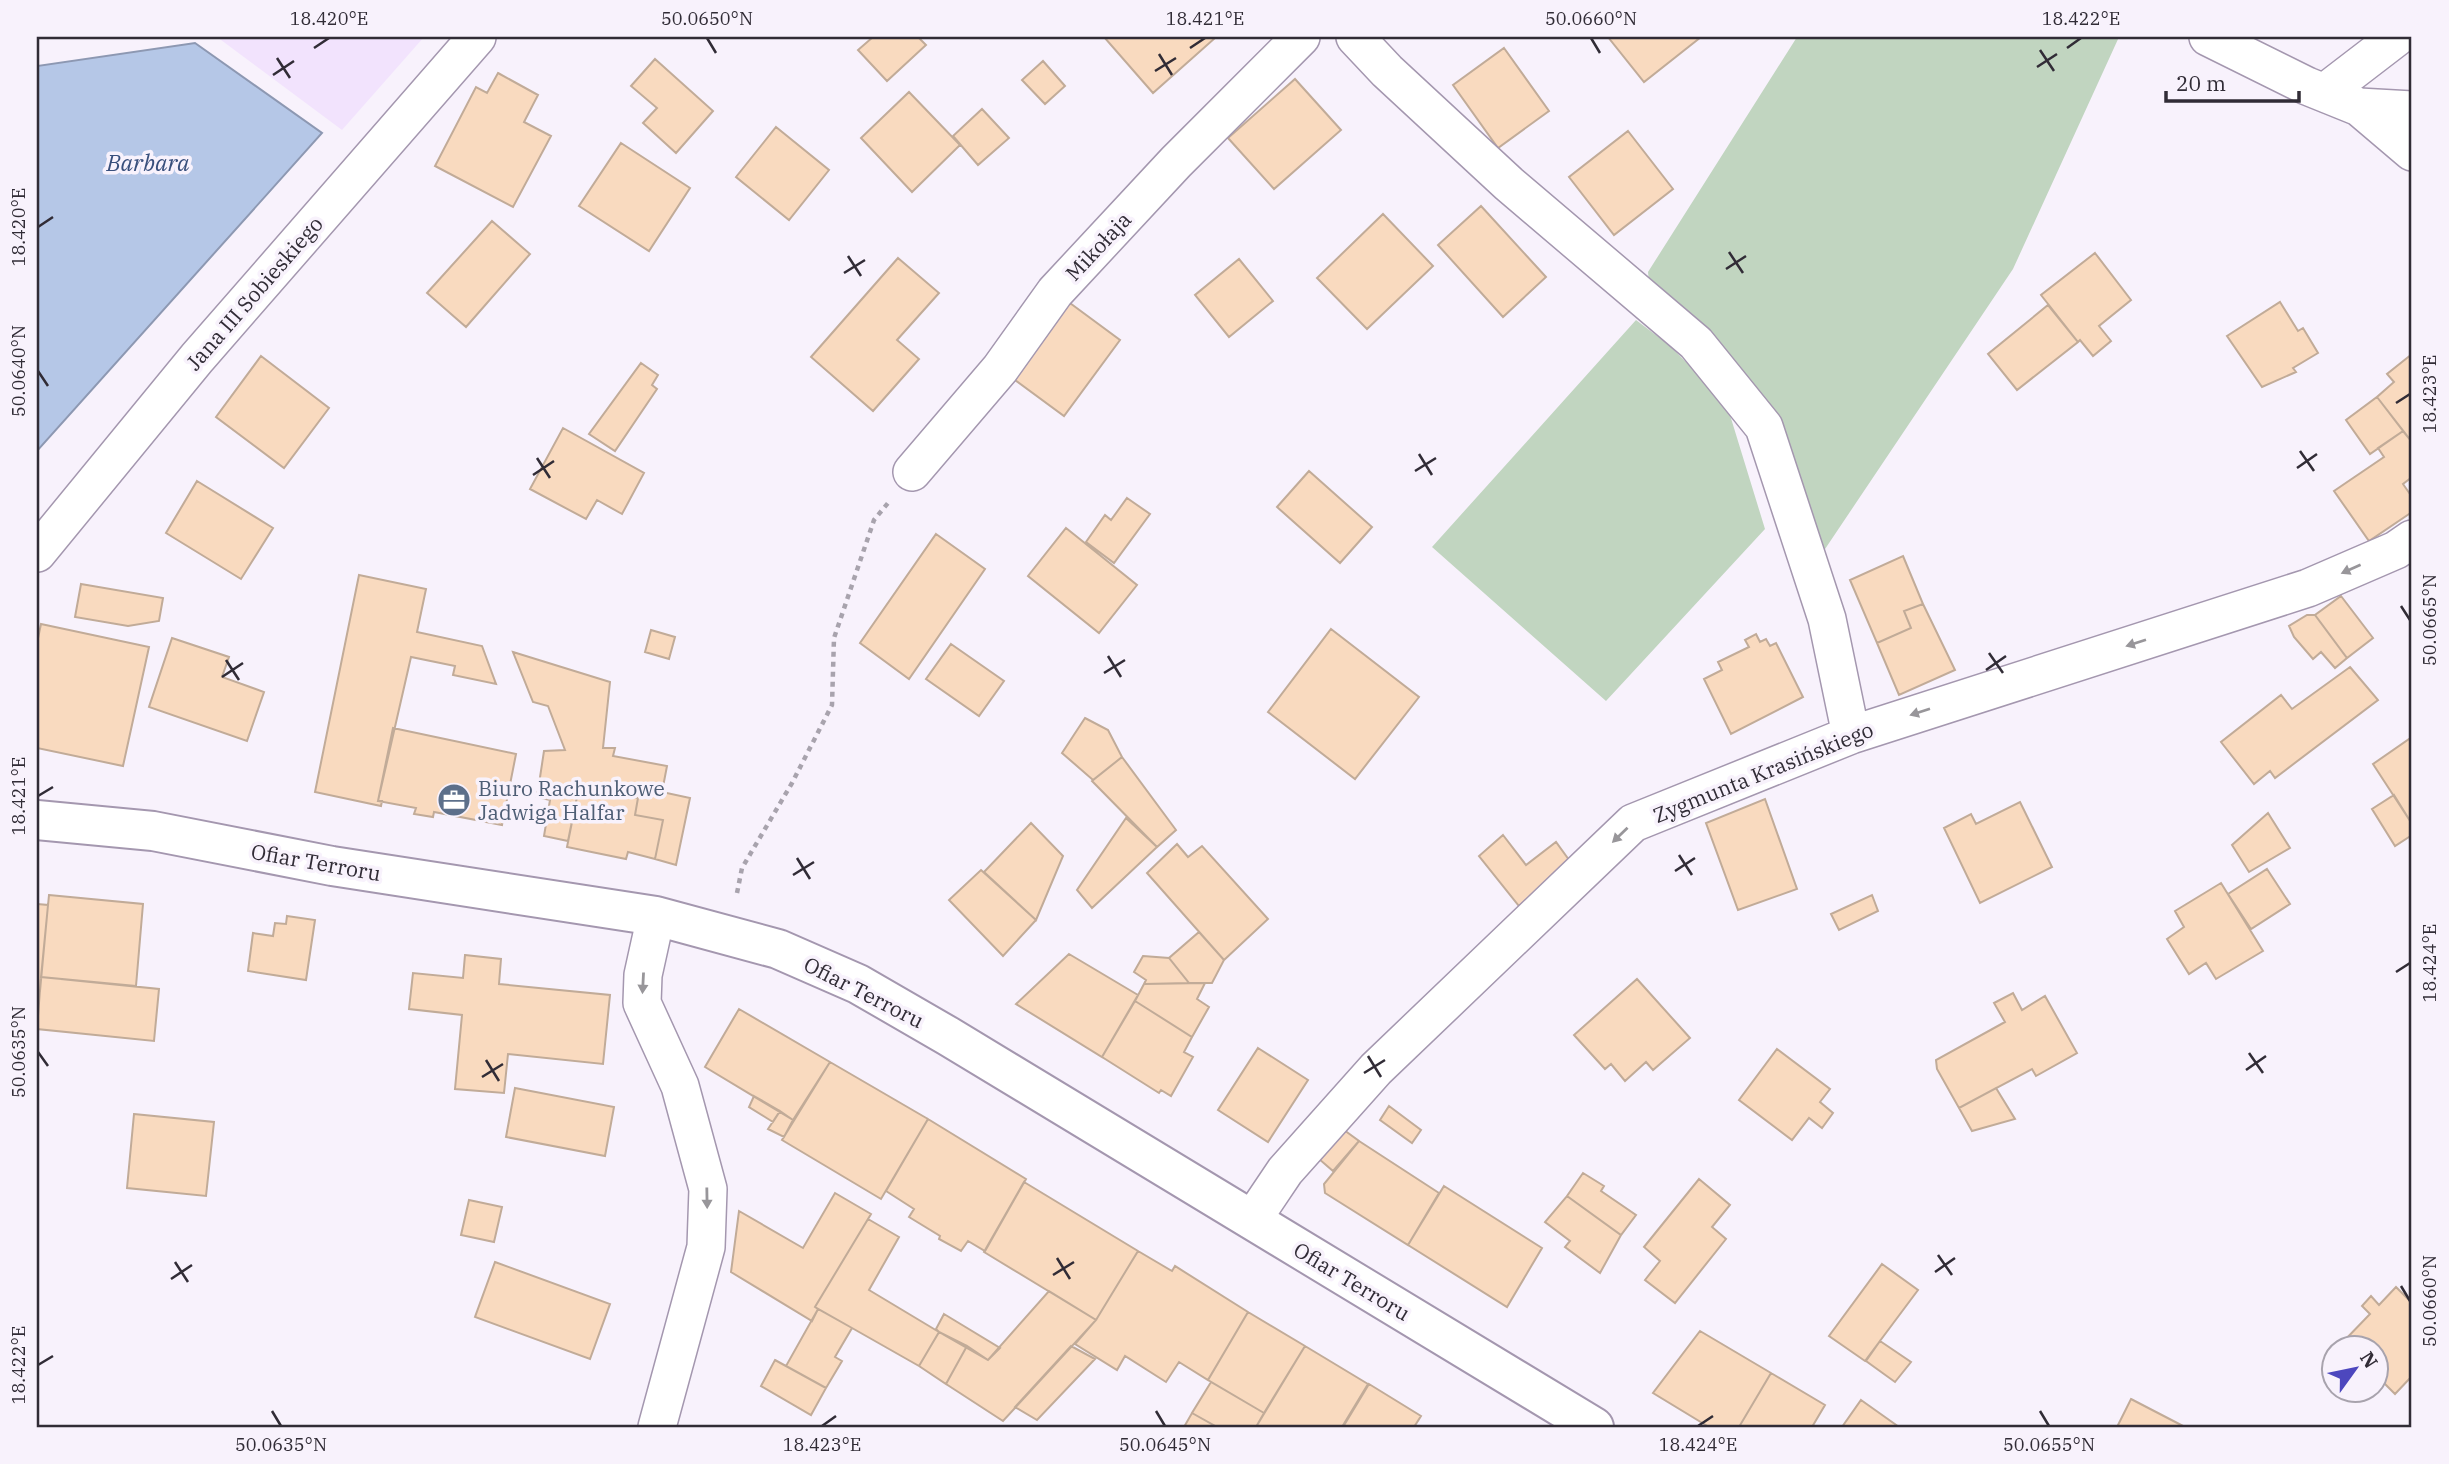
<svg xmlns="http://www.w3.org/2000/svg" width="2449" height="1464" font-family="'IBM Plex Serif',serif">
  <style>
    .built { fill: #f2e3fd }
    .green { fill: #c1d5c0 }
    .water { fill: #b5c7e7; stroke: #8d98b2; stroke-width: 2 }
    .building { fill: #f9dabf; stroke: #c1ab98; stroke-width: 2 }
    .lines { fill: none; stroke-linecap: round; stroke-linejoin: round }
    .minor-casing { stroke: #a497af; stroke-width: 40 }
    .tertiary-casing { stroke: #a497af; stroke-width: 42 }
    .path { stroke: #a8a3ad; stroke-width: 4.5; stroke-dasharray: 5 5; stroke-linecap: butt }
    .minor { stroke: #fff; stroke-width: 37 }
    .tertiary { stroke: #fff; stroke-width: 38 }
    .oneway { fill: #98969a }
    .ticks { fill: none; stroke: #312c36; stroke-width: 2.5 }
    .labels { text-anchor: middle; dominant-baseline: central; stroke-width: 7; stroke-linejoin: round; paint-order: stroke }
    .street-label { font-size: 21px; fill: #312c36; stroke: #f8f2fc }
    .service-label { font-size: 21px; fill: #4e5e75; stroke: #f8f2fc; text-anchor: start }
    .water-label { font-size: 23px; font-style: italic; fill: #384f7c; stroke: #f8f2fc }
    .neatline { fill: none; stroke: #312c36; stroke-width: 2.5 }
    .ticks-label { font-size: 18px; text-anchor: middle; fill: #312c36 }
  </style>
  <rect width="100%" height="100%" fill="#f8f2fc"/>
  <path class="built" d="M217,37H424L342,130Z"/>
  <path class="green" d="M1797,37H2119L2013,269L1819,558L1781,435L1650,291L1648,272Z
    M1636,320L1669,345L1726,402L1765,529L1606,701L1432,547Z"/>
  <path class="water" d="M195,43L322,133L37,451V66Z"/>
  <path class="building" d="M873,37H918L926,45L887,81L858,50Z
    M1104,37H1214L1215,38L1153,93Z
    M1608,37H1701L1644,82Z
    M1504,48L1549,111L1498,148L1453,85Z
    M655,59L713,111L676,153L643,123L657,108L631,86Z
    M1043,61L1065,86L1045,104L1022,80Z
    M498,73L538,95L524,122L551,136L513,207L435,166L476,87L487,93Z
    M1295,79L1341,130L1274,189L1228,138Z
    M909,92L960,145L912,192L861,138Z
    M982,109L1009,138L978,165L953,136Z
    M776,127L829,170L789,220L736,177Z
    M1628,131L1673,189L1614,235L1569,177Z
    M621,143L690,188L649,251L579,206Z
    M1481,206L1546,277L1503,317L1438,245Z
    M1383,214L1433,266L1367,329L1317,278Z
    M492,221L530,254L466,327L427,293Z
    M2095,253L2131,300L2099,326L2111,341L2093,356L2080,340L2078,342L2041,295Z
    M898,258L939,293L897,340L919,359L873,411L811,357Z
    M1239,259L1273,301L1229,337L1195,295Z
    M1055,292L1120,340L1064,416L1000,369Z
    M2280,302L2298,331L2303,328L2318,353L2293,368L2296,372L2262,387L2227,336Z
    M2048,305L2078,342L2017,390L1988,354Z
    M2412,354V442L2377,397L2394,382L2387,374Z
    M261,356L329,408L284,468L216,417Z
    M641,363L658,375L652,385L657,389L615,451L589,434Z
    M2377,397L2403,431L2370,454L2346,420Z
    M563,428L644,473L622,514L597,500L586,519L530,489Z
    M2403,431L2412,442V477L2403,484L2412,497V512L2369,541L2334,491L2384,457L2378,448Z
    M1309,471L1372,527L1340,563L1277,507Z
    M197,481L273,528L241,579L166,533Z
    M1127,498L1150,514L1114,563L1086,542L1105,515L1111,520Z
    M1066,528L1137,585L1099,633L1028,576Z
    M936,534L985,569L909,679L860,643Z
    M1903,556L1923,604L1904,611L1911,628L1877,643L1850,580Z
    M359,575L426,589L417,632L482,646L496,684L453,675L455,666L411,657L378,801H382L381,806L315,792Z
    M81,584L163,598L159,621L128,626L75,617Z
    M2341,596L2373,638L2347,658L2315,615Z
    M1923,604L1955,670L1899,695L1877,643L1911,628L1904,611Z
    M2307,615H2315L2347,658L2335,668L2321,652L2313,659L2294,637L2289,626Z
    M41,624L149,647L123,766L37,748V643Z
    M1331,629L1419,697L1355,779L1268,712Z
    M651,630L675,637L669,659L645,652Z
    M1756,634L1760,642L1766,639L1770,646L1776,643L1803,697L1731,734L1704,679L1722,670L1718,662L1749,647L1745,640Z
    M172,638L229,657L222,677L264,692L247,741L149,707Z
    M951,644L1004,681L979,716L926,679Z
    M513,652L610,682L603,748H615L613,756L667,766L662,792L690,798L676,865L655,859L663,820L635,815L638,798L579,787L568,841L544,836L550,800L537,797L544,751L565,750L548,706L533,702Z
    M2350,667L2378,700L2275,778L2270,771L2254,784L2221,742L2281,695L2292,709Z
    M1085,718L1108,730L1122,757L1093,780L1062,753Z
    M393,728L516,754L502,825L434,812L433,817L414,814L416,808L378,801Z
    M2412,737V824L2373,764Z
    M1122,757L1176,830L1157,847L1092,781Z
    M579,787L638,798L635,815L663,820L655,859L628,852L626,859L567,847Z
    M2394,795L2412,824V835L2395,846L2372,809Z
    M1765,799L1797,889L1738,910L1706,823Z
    M2020,802L2052,867L1980,903L1944,828L1971,814L1976,824Z
    M2268,813L2290,848L2249,872L2232,845Z
    M1126,818L1157,847L1092,908L1077,890Z
    M1031,823L1063,856L1036,920L984,872Z
    M1503,835L1526,865L1556,842L1572,864L1519,906L1479,856Z
    M1177,844L1188,857L1202,846L1268,919L1224,960L1147,873Z
    M2267,869L2290,904L2251,929L2228,894Z
    M981,870L1036,920L1003,956L949,900Z
    M2221,883L2263,951L2216,979L2206,963L2189,974L2167,939L2184,927L2175,911Z
    M49,895L143,904L136,986L41,977Z
    M1872,895L1878,911L1839,930L1831,914Z
    M37,904L48,905L40,991H37Z
    M287,916L315,920L306,980L248,971L253,933L273,936L275,923L286,924Z
    M1199,932L1224,960L1212,983H1189L1169,958Z
    M1069,954L1138,995L1102,1057L1016,1004Z
    M465,955L501,959L499,984L610,995L603,1064L508,1054L504,1093L455,1089L462,1015L409,1009L413,973L463,978Z
    M1143,956L1169,958L1189,983L1144,984L1146,980L1134,972Z
    M41,977L159,989L154,1041L37,1029Z
    M1637,979L1690,1038L1653,1070L1646,1062L1625,1081L1611,1064L1605,1069L1574,1035Z
    M1205,983L1197,999L1209,1007L1192,1037L1135,1001L1144,984Z
    M2013,993L2022,1010L2045,996L2077,1053L2036,1076L2032,1069L1959,1108L1937,1069L1936,1060L2005,1022L1994,1003Z
    M1135,1001L1192,1037L1184,1052L1193,1057L1171,1096L1161,1090L1159,1093L1102,1057Z
    M739,1009L830,1062L793,1120L705,1067Z
    M1258,1048L1308,1080L1268,1142L1218,1110Z
    M1777,1049L1830,1089L1820,1102L1833,1113L1822,1128L1809,1118L1792,1140L1739,1100Z
    M830,1062L928,1119L881,1199L782,1140Z
    M515,1088L614,1107L605,1156L506,1137Z
    M1996,1088L2015,1119L1972,1131L1959,1108Z
    M754,1096L780,1111L773,1122L749,1107Z
    M1389,1106L1421,1130L1412,1143L1380,1120Z
    M780,1111L793,1120L784,1137L768,1129Z
    M134,1114L214,1122L206,1196L127,1188Z
    M928,1119L1026,1179L985,1251L968,1241L961,1251L939,1239L940,1236L909,1217L914,1209L886,1191Z
    M1344,1130L1359,1141L1333,1171L1319,1159Z
    M1359,1141L1439,1193L1408,1245L1325,1193L1324,1184Z
    M1583,1173L1604,1186L1601,1191L1636,1215L1621,1235L1567,1196Z
    M1699,1179L1730,1205L1712,1227L1726,1239L1675,1303L1645,1280L1660,1261L1644,1247Z
    M1024,1182L1138,1251L1096,1320L984,1252Z
    M1444,1186L1542,1248L1507,1307L1408,1245Z
    M835,1193L871,1214L815,1307L818,1309L812,1321L731,1272L739,1211L803,1248Z
    M1567,1196L1621,1235L1600,1273L1565,1247L1570,1241L1545,1222Z
    M469,1200L502,1207L494,1242L461,1235Z
    M868,1219L899,1237L869,1290L939,1332L919,1366L815,1307Z
    M1138,1251L1172,1271L1175,1266L1248,1312L1208,1380L1179,1362L1166,1382L1125,1356L1117,1370L1075,1344L1096,1320Z
    M495,1262L610,1304L590,1359L475,1317Z
    M1882,1264L1918,1290L1865,1361L1829,1336Z
    M2396,1287L2412,1303V1376L2395,1394L2376,1375V1348H2348L2342,1343L2370,1314L2362,1306L2371,1296L2379,1305Z
    M1049,1291L1096,1320L1003,1421L946,1384L967,1346L988,1360Z
    M818,1309L852,1328L835,1357L842,1361L826,1388L786,1366Z
    M1248,1312L1305,1346L1264,1413L1208,1380Z
    M944,1314L1000,1348L988,1360L939,1332L936,1329Z
    M1700,1331L1771,1373L1739,1427H1709L1653,1393Z
    M939,1332L967,1346L946,1384L919,1366Z
    M1880,1341L1911,1362L1895,1382L1866,1361Z
    M1071,1346L1095,1359L1037,1420L1015,1407Z
    M1305,1346L1368,1384L1342,1427H1256Z
    M775,1360L826,1388L811,1415L761,1386Z
    M1771,1373L1825,1405L1812,1427H1739Z
    M1211,1382L1264,1413L1256,1427H1217L1192,1413Z
    M1369,1384L1421,1416L1414,1427H1343Z
    M2131,1399L2185,1427H2117Z
    M1861,1400L1899,1427H1842Z
    M1192,1413L1217,1427H1184Z"/>
  <g class="lines">
    <defs>
      <path id="minor" d="M1355,37L1387,71L1509,184L1696,343L1764,427L1827,619L1851,735
        M2208,37L2307,86L2359,107L2412,152
        M2324,93L2397,37
        M2359,107L2412,110
        M912,472L1000,369L1055,292L1176,162L1301,37
        M37,553L197,358L477,37
        M656,916L643,975L642,1003L680,1086L708,1189L706,1247L657,1427
        M1252,1220L1285,1171L1376,1069L1633,823L1851,735L2308,588L2396,550L2412,539"/>
      <path id="tertiary" d="M37,820L153,831L332,866L656,916L778,949L858,984L948,1036L1594,1427"/>
    </defs>
    <use href="#minor" class="minor-casing"/>
    <use href="#tertiary" class="tertiary-casing"/>
    <path class="path" d="M737,893L742,868L792,783L832,705L834,638L874,520L888,503"/>
    <use href="#minor" class="minor"/>
    <use href="#tertiary" class="tertiary"/>
  </g>
  <defs><path id="oneway-solid" d="M-6-.8H1V-3.2L6.5 0L1 3.2V.8H-6Z" transform="scale(1.75)"/></defs>
  <g class="oneway">
    <use href="#oneway-solid" transform="translate(2351 569) rotate(156)"/>
    <use href="#oneway-solid" transform="translate(2136 643) rotate(162)"/>
    <use href="#oneway-solid" transform="translate(1920 712) rotate(162)"/>
    <use href="#oneway-solid" transform="translate(1620 835) rotate(136)"/>
    <use href="#oneway-solid" transform="translate(643 983) rotate(93)"/>
    <use href="#oneway-solid" transform="translate(707 1198) rotate(89)"/>
  </g>
  <path class="ticks" d="M707,38L716,53M1591,38L1600,53M314,48L329,38M1190,48L1205,38M2067,48L2081,38M2040,50L2054,71M1159,54L1172,75M277,58L290,78M2037,67L2057,54M1155,71L1176,58M273,75L294,61M38,227L53,217M1729,252L1743,273M848,256L861,276M1726,269L1746,256M844,273L865,260M38,371L48,386M2396,403L2410,394M2300,451L2314,471M1419,454L1432,475M537,458L550,478M2297,468L2317,454M1415,471L1436,458M533,475L554,461M2401,606L2410,620M1989,653L2003,673M1108,656L1121,677M226,660L239,680M1986,670L2006,656M1104,673L1125,660M222,677L243,663M38,796L53,787M1679,855L1692,875M797,858L810,879M1675,871L1695,858M793,875L814,862M2396,972L2410,963M38,1052L48,1066M2249,1053L2263,1073M1368,1056L1381,1077M486,1060L499,1081M2246,1070L2266,1056M1364,1073L1385,1060M482,1077L503,1064M1938,1255L1952,1275M1057,1258L1070,1279M175,1262L188,1282M1935,1272L1955,1258M1053,1275L1074,1262M171,1279L192,1265M2401,1286L2410,1301M38,1365L53,1356M272,1411L281,1426M1156,1411L1165,1426M2040,1411L2049,1426M822,1426L836,1416M1698,1426L1713,1416"/>
  <defs>
    <symbol id="office-disc" viewBox="-11 -11 22 22"><circle r="9.5" fill="#5c6f8a" stroke="#f8f2fc"/><path d="M-6-3h4V-5.5h4V-3h4V5H-6ZM-1-4.5V-3h2v-1.5ZM-6 0V1H6V0Z" fill="#fff"/></symbol>
  </defs>
  <g fill-rule="evenodd">
    <use href="#office-disc" x="435" y="781" width="38" height="38"/>
  </g>
  <g class="labels">
    <g class="street-label">
      <text transform="translate(1098 246) rotate(-47)">Mikołaja</text>
      <text transform="translate(254 293) rotate(-49)">Jana III Sobieskiego</text>
      <text transform="translate(1763 772) rotate(-22)">Zygmunta Krasińskiego</text>
      <text transform="translate(316 862) rotate(10)">Ofiar Terroru</text>
      <text transform="translate(864 992) rotate(27)">Ofiar Terroru</text>
      <text transform="translate(1352 1281) rotate(31)">Ofiar Terroru</text>
    </g>
    <g class="service-label">
      <text x="478" y="788">Biuro Rachunkowe<tspan x="478" dy="24">Jadwiga Halfar</tspan></text>
    </g>
    <g class="water-label">
      <text x="148" y="162">Barbara</text>
    </g>
  </g>
  <rect width="2449" height="1464" fill="none" stroke="#f8f2fc" stroke-width="77"/>
  <g transform="translate(2355 1369) rotate(57)"><circle r="33" fill="#f8f2fc" stroke="#a8a3ad" stroke-width="2"/>
  <path d="M0-5L12 26L0 18L-12 26Z" fill="#4d47be"/>
  <text y="-10" font-size="19" font-weight="bold" text-anchor="middle" fill="#312c36">N</text>
  </g>
  <path d="M2166 91v10h133v-10" fill="none" stroke="#312c36" stroke-width="3.5"/>
  <text x="2176" y="91" font-size="21" fill="#312c36" stroke="#f8f2fc" stroke-width="5" paint-order="stroke">20 m</text>
  <rect x="38" y="38" width="2372" height="1388" class="neatline"/>
  <g class="ticks-label">
    <text x="329" y="25">18.420°E</text>
    <text x="707" y="25">50.0650°N</text>
    <text x="1205" y="25">18.421°E</text>
    <text x="1591" y="25">50.0660°N</text>
    <text x="2081" y="25">18.422°E</text>
    <text transform="translate(19 227) rotate(-90)" y="6">18.420°E</text>
    <text transform="translate(19 371) rotate(-90)" y="6">50.0640°N</text>
    <text transform="translate(2430 394) rotate(-90)" y="6">18.423°E</text>
    <text transform="translate(2430 620) rotate(-90)" y="6">50.0665°N</text>
    <text transform="translate(19 796) rotate(-90)" y="6">18.421°E</text>
    <text transform="translate(2430 963) rotate(-90)" y="6">18.424°E</text>
    <text transform="translate(19 1052) rotate(-90)" y="6">50.0635°N</text>
    <text transform="translate(2430 1301) rotate(-90)" y="6">50.0660°N</text>
    <text transform="translate(19 1365) rotate(-90)" y="6">18.422°E</text>
    <text x="281" y="1451">50.0635°N</text>
    <text x="822" y="1451">18.423°E</text>
    <text x="1165" y="1451">50.0645°N</text>
    <text x="1698" y="1451">18.424°E</text>
    <text x="2049" y="1451">50.0655°N</text>
  </g>
</svg>
